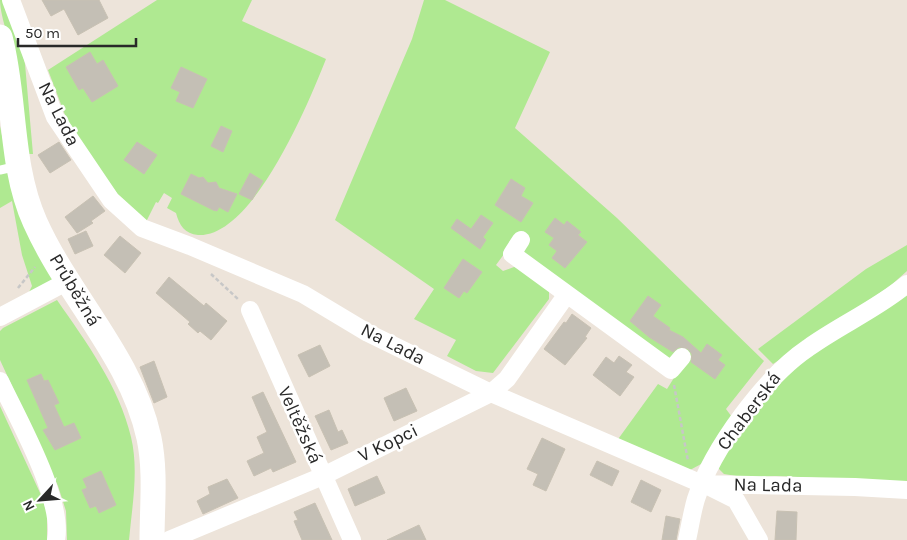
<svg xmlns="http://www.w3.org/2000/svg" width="907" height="540" font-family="Karla,sans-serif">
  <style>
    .green { fill: #afe991 }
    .building { fill: #c4bfb5; stroke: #c8c1b3 }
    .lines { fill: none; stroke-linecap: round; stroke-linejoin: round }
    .path { stroke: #c7c7c7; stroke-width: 2.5; stroke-dasharray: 4 2.5; stroke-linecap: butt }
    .lane { stroke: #fff; stroke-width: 9 }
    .street { stroke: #fff; stroke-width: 18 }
    .secondary { stroke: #fff; stroke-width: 25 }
    .labels { text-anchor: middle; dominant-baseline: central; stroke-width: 5; stroke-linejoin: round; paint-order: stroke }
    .street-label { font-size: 19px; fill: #292929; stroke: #fff }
  </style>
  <rect width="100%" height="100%" fill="#ede4da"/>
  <path class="green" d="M0,0H4L19,37L25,64L33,154H27C24,126 23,96 17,68C13,49 0,18 0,0Z
    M157,0H252L242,21L326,59C309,102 253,238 198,235C185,234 179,225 176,213L167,208L172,198L164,193L158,203L156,202L146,222L126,205L73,136L48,70Z
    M424,0H445L550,52L515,128L617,218L764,361L726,409L735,421L703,463L690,470L616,442L658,384L667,389L677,373L670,358L664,357L524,254L518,235L496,265L503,271L514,267L520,268L549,291V299L493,373L476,371L447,356L456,340L414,319L434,289L335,220L412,39Z
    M0,126L17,207L54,280L28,294L32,286L22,255L12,201L0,208Z
    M907,245V271L889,287L773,364L758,349L866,269Z
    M907,288V482L775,476L749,478L724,474L719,469L718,463L765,393L788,369Z
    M57,300C86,342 119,386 131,437C139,470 132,507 129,540H67L66,511L58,486L0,360V331L3,328Z
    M0,406L41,495L47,513V540H0Z"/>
  <path class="building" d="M42,0H99L108,18L78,35L64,9L51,16Z
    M90,52L97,64L103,60L118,86L92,102L83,88L79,90L66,67Z
    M181,67L207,79L193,108L176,101L180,92L171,88Z
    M221,126L232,131L223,152L211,146Z
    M59,142L71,160L50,173L38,155Z
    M137,142L157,155L144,174L124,160Z
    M250,173L263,181L252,200L239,194Z
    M191,174L199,178L203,177L208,183L216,182L219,188L237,194L228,212L219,207L217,211L213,210L181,194Z
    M511,179L525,188L521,196L533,203L521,222L495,205Z
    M93,196L105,211L91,221L93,223L77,233L65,217Z
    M481,215L493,223L483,237L486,240L480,249L451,228L457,219L471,229Z
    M555,218L564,225L567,221L581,232L578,235L587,242L565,268L552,258L557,251L549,245L554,238L545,232Z
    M86,231L93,246L75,254L68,239Z
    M120,236L141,253L125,273L104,255Z
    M463,259L482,272L467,293L464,291L459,298L444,288Z
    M169,277L204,306L206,303L227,321L211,340L200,331L198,333L188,324L190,322L156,293Z
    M648,296L661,305L653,316L670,328L669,330L683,337L701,353L707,344L722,355L718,360L725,365L715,379L691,362L692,354L688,349L679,347L673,352L649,337L630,321Z
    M572,314L591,328L585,337L587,338L565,365L544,349L564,322L566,323Z
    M320,345L330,366L309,377L298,355Z
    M619,356L632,365L626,372L634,377L620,396L593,375L606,357L614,363Z
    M154,361L167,397L154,403L140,367Z
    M41,374L44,381L48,380L59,403L54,405L64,427L74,423L81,438L55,450L43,430L48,428L27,380Z
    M406,388L417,411L394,421L384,398Z
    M263,392L296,462L273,472L271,468L254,476L247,461L264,453L257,437L267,432L252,397Z
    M329,410L338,432L342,430L348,443L331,450L315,416Z
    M542,438L565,449L546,491L533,485L538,474L527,469Z
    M597,461L619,471L612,486L590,475Z
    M101,471L116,505L99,513L96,506L90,508L82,490L87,488L83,479Z
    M377,476L385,493L355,506L348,489Z
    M227,479L238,498L203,514L197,501L210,494L208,487Z
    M641,480L661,490L651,512L631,502Z
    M315,503L332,540H302L294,521L298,520L294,512Z
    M777,511L797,512L796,540H775Z
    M666,516L680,519L676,540H662Z
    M419,525L426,540H387Z"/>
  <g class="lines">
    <path class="path" d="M211,274L238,299
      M18,288L35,267
      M674,385L688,461"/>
    <path class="lane" d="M0,170L18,166"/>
    <path class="street" d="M11,0L55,117L111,200L142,228L190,246L303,294L368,333L491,393L702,484L855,487L907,490
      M521,240L512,254L671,370L682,357
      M250,310L352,540
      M0,317L68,281
      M0,381C18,419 64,500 56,540
      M710,487L736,500L759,540
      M169,540L323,476L491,393L507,379L567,294
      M687,540C690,527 692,512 696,499C712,449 765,377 808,348C840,325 877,309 907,284"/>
    <path class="secondary" d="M0,37C16,97 9,164 35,222C68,296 132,358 149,438C156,471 152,507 152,540"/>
  </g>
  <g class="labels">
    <g class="street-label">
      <text transform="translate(59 114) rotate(63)">Na Lada</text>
      <text transform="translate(75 290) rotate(59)">Průběžná</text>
      <text transform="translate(393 344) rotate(27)">Na Lada</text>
      <text transform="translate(749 411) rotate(-53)">Chaberská</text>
      <text transform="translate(300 425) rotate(66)">Veltěžská</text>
      <text transform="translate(388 443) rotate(-26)">V Kopci</text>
      <text transform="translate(768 485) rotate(1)">Na Lada</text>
    </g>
  </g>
  <g transform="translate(40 500) rotate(244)" stroke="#ffffff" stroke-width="4" paint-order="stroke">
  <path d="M0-4L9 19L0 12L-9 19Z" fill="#292929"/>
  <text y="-8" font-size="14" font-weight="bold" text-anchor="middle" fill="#292929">N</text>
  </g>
  <path d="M18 38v8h118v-8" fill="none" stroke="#292929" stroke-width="2.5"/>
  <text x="25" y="38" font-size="15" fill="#292929" stroke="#ffffff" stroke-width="4" paint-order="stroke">50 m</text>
</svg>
